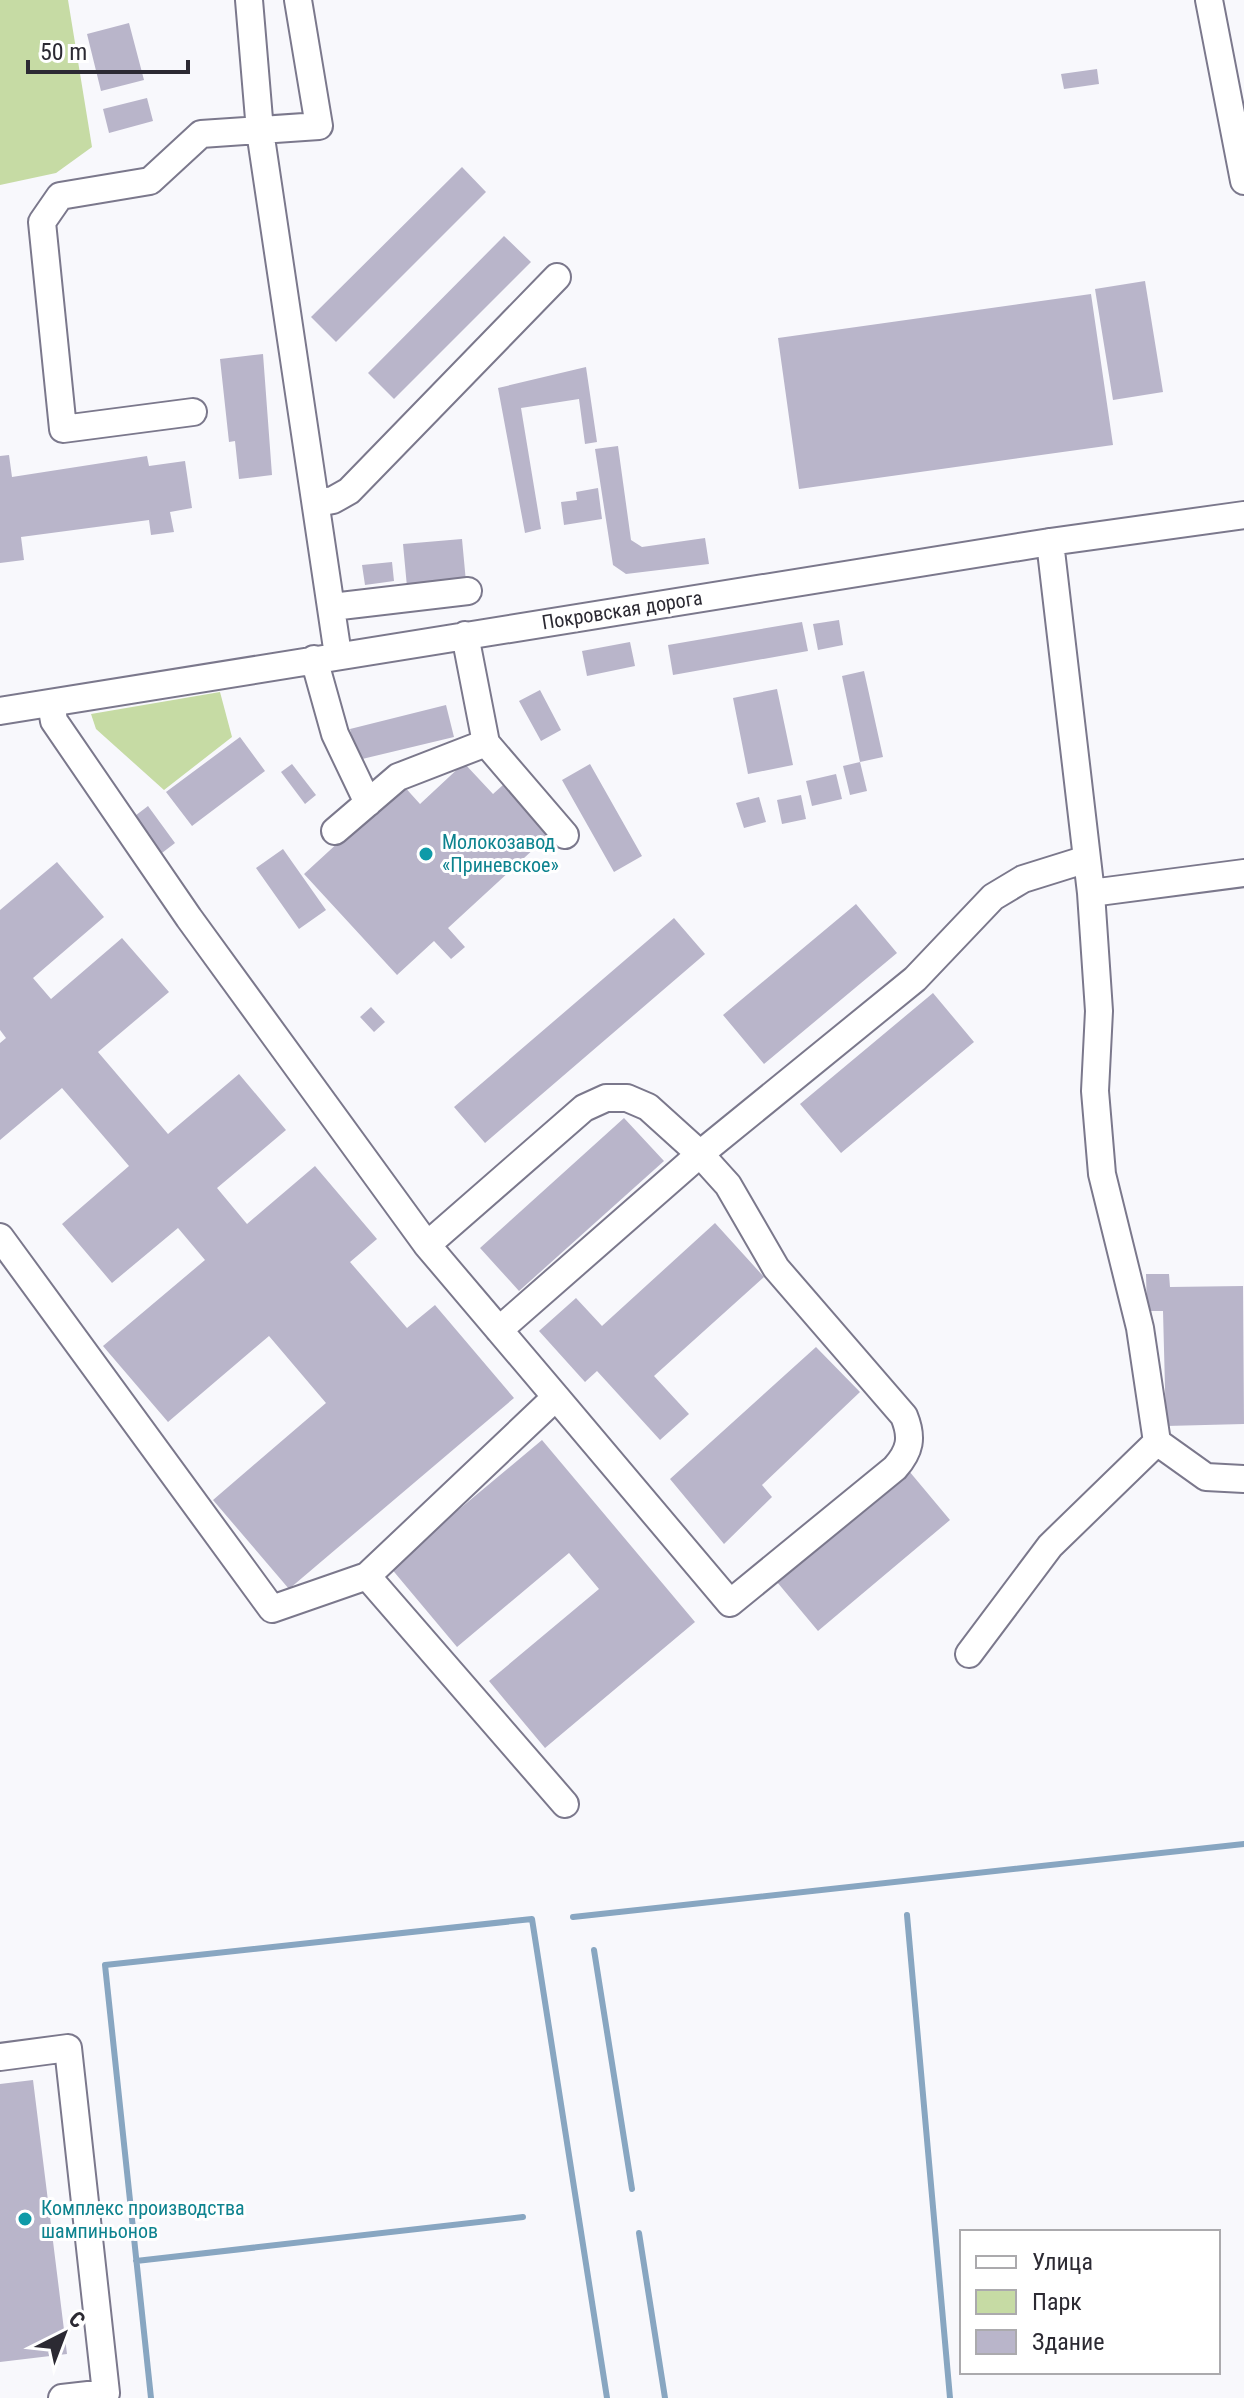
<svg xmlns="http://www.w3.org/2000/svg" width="1244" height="2398" font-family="'Roboto Condensed',sans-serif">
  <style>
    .green { fill: #c6dba4 }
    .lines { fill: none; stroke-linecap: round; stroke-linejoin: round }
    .stream { stroke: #88a6c1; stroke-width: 6 }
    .building { fill: #b9b5ca }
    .minor-casing { stroke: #7b788c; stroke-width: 30 }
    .minor { stroke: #fff; stroke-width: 26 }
    .culture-dot { fill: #0f9aa8; stroke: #fff; stroke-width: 3 }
    .labels { text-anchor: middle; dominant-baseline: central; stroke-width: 6; stroke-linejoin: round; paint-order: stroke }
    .street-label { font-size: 20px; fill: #2c2a33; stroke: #fff }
    .culture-label { font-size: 20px; fill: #0d838f; stroke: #fff; text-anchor: start }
  </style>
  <rect width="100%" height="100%" fill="#f8f8fc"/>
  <path class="green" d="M0,0H68L92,147L56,173L0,185Z
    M220,692L232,737L164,790L96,729L91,714Z"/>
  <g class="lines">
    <path class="stream" d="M907,1915L950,2398
      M573,1917L1244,1844
      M594,1950L632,2189
      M639,2233L665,2398
      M136,2261L523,2217
      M151,2398L105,1965L532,1919L607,2398"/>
  </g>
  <path class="building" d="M129,23L144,80L101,91L87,34Z
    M1097,69L1099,84L1064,89L1061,74Z
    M147,98L153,121L109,133L103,109Z
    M462,167L486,192L336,342L311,317Z
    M504,236L531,262L394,399L368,373Z
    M1145,281L1163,392L1113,400L1095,289Z
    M1091,294L1113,445L799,489L778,338Z
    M263,354L272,475L239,479L235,441L229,442L220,359Z
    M586,367L597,442L585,444L579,399L521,408L541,529L525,533L498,388Z
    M618,446L631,540L642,547L705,538L709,564L626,574L613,565L595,449Z
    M9,455L12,477L147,456L149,466L185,461L192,508L170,512L174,532L151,535L149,520L21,537L24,560L0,563V456Z
    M598,488L602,519L564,525L561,502L577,500L576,492Z
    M462,539L466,582L407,587L403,544Z
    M392,562L394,581L365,585L362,565Z
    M839,620L843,645L818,650L813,624Z
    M802,622L808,651L673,675L668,645Z
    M630,642L635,666L587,676L582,651Z
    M864,671L883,757L860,762L842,676Z
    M777,689L793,765L748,774L733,698Z
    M540,690L561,730L541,741L519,701Z
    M446,705L454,737L358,760L350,729Z
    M240,737L265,771L192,826L166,792Z
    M860,762L867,791L850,795L843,766Z
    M464,763L493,794L503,785L549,835L448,928L465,947L451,959L434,941L397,975L304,874L402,784L420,804Z
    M292,764L316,795L305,804L281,772Z
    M590,764L642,856L614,872L562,780Z
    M836,774L842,799L812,806L806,781Z
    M801,795L806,819L782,824L777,800Z
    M759,797L766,822L744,828L736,803Z
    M148,806L175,843L158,856L131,819Z
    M283,849L326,910L299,929L256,868Z
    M57,862L104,917L33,978L51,999L122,938L169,992L98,1052L168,1134L239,1074L286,1130L217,1188L247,1224L315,1166L377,1239L350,1262L407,1328L435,1305L514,1398L289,1589L213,1500L326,1403L269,1336L168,1422L103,1346L205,1260L178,1228L112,1283L62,1224L129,1166L62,1088L0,1140V1043L6,1038L0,1030V910Z
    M856,904L897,953L764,1064L723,1015Z
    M674,918L705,954L485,1143L454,1107Z
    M933,993L974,1042L841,1153L800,1104Z
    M371,1007L385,1022L374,1032L360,1017Z
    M624,1118L664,1161L519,1291L480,1248Z
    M715,1223L764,1277L654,1376L689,1414L660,1440L597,1371L585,1382L539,1331L576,1298L602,1326Z
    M1146,1274H1169L1170,1287L1243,1286L1244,1424L1166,1426L1163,1311H1147Z
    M816,1347L860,1392L762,1485L772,1497L724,1544L670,1479Z
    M542,1440L695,1622L545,1748L489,1681L599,1589L569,1553L457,1647L390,1567Z
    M909,1471L950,1520L818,1631L777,1582Z
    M33,2080L67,2354L0,2362V2084Z"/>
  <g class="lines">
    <defs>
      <path id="minor" d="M249,0L260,131L338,655
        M1209,0L1244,181
        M193,412L63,429L42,222L60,196L150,181L201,134L319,126L298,0
        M317,503L333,500L349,491L557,277
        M1050,542L1091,893L1099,1011L1095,1091L1102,1174L1140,1328L1157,1442L1206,1477L1244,1479
        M332,607L468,591
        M465,635L486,743
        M314,659L335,734L368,803
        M0,711L1050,542L1244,515
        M335,831L398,777L486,743L565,835
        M1091,893L1244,873
        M0,1237L272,1609L367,1576L556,1397L427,1245L189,918L54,721L51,703
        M427,1245L584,1108L606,1098H627L648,1107L700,1154L728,1185L776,1268L904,1416C913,1438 910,1451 895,1468L730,1603L556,1397
        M499,1330L700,1154L915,979L993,897L1023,879L1087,859
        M367,1576L565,1804
        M969,1654L1050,1546L1157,1442
        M0,2057L68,2048L106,2393L62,2398"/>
    </defs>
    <use href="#minor" class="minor-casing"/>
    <use href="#minor" class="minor"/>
  </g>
  <g class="culture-dot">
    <circle cx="426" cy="854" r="8"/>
    <circle cx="25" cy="2219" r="8"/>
  </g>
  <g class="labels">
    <g class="street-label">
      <text transform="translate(622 610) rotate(-9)">Покровская дорога</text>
    </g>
    <g class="culture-label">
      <text x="442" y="842">Молокозавод<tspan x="442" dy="23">«Приневское»</tspan></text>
      <text x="41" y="2208">Комплекс производства<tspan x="41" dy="23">шампиньонов</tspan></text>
    </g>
  </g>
  <rect x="960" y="2230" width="260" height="144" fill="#ffffff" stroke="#abaaad" stroke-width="2"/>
  <rect x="976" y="2256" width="40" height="12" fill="#ffffff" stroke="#abaaad" stroke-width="2"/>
  <text x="1032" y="2270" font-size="24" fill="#2c2a33">Улица</text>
  <rect x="976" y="2290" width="40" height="24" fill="#c6dba4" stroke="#abaaad" stroke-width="2"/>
  <text x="1032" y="2310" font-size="24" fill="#2c2a33">Парк</text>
  <rect x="976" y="2330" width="40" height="24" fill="#b9b5ca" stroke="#abaaad" stroke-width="2"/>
  <text x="1032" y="2350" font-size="24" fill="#2c2a33">Здание</text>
  <g transform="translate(64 2334) rotate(42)" stroke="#ffffff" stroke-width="6" paint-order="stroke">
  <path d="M0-6L14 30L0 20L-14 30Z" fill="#2c2a33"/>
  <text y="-12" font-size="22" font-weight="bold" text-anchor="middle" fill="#2c2a33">С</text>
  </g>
  <path d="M28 60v12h160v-12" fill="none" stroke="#2c2a33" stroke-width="4"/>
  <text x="40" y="60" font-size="24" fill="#2c2a33" stroke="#ffffff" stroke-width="6" paint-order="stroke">50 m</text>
</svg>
